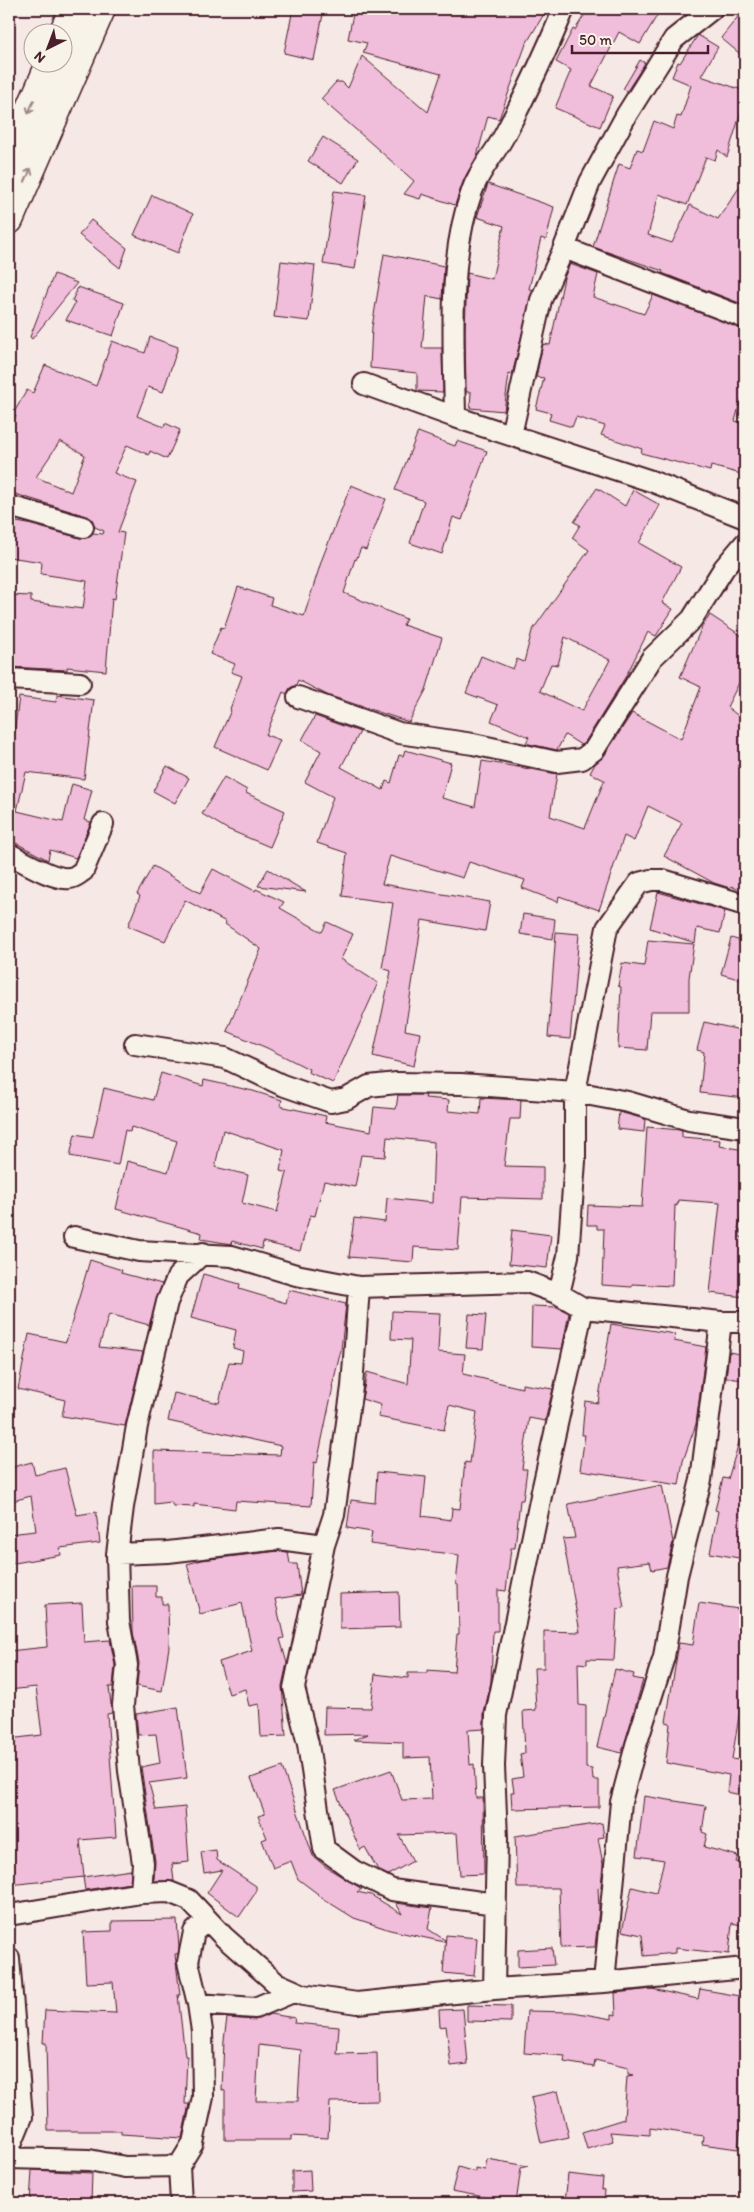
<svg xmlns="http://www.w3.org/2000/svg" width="754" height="2212" font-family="Itim,sans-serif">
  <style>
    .building { fill: #f0bddb; stroke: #4a1f2b; fill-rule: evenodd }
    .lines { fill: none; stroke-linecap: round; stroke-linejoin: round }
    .minor-casing { stroke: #4a1f2b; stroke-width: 24 }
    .secondary-casing { stroke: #4a1f2b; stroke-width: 31 }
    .minor { stroke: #f7f3e8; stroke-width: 20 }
    .secondary { stroke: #f7f3e8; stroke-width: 28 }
    .oneway { stroke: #a0898a }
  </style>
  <rect width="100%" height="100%" fill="#f6e8e5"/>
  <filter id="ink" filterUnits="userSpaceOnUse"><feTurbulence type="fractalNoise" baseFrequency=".02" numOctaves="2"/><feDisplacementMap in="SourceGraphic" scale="10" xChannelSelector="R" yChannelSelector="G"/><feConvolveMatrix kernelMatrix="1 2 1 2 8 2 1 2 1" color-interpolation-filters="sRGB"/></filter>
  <g filter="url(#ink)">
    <path class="building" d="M293,9H324L314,60L284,53Z
      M354,9H547L526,44L499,119L488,116L477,156L464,179L455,205L422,194L420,199L404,194L414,181L321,99L336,82H342L348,88L362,56L428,112L441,74L363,53L367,43L348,39Z
      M588,9H661L640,44L619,32L591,86L613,96L600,127L555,108L571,70L556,62L573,29L575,30Z
      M744,9H745V58L721,38Z
      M698,35L718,47L701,76L745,91V99L727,157L718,150L715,160L706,157L687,205L659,194L648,235L672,243L690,205L718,219L745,179V299L742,304L662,273L663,271L593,247L619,164L630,168L637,149L643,151L654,121L673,129L677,116L681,117L691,85L672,77L678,62L680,63Z
      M640,60L645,63L627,91L623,89Z
      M323,137L358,159L343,183L308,161Z
      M488,184L554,207L546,240L541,238L529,289L533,290L512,375L509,374L504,411L470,408L471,392H466L465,332L467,273L492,279L504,226L477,217Z
      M334,191L366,195L355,269L323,264Z
      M152,195L193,214L178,253L134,235Z
      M91,220L127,248L120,268L79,235Z
      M384,254L444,266L442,299L427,296L422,348H442L443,392L417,391V373L370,368L372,327Z
      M281,261L315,265L309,321L274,317Z
      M570,264L598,274L593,297L644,314L653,295L745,330V395L740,403L735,421L745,423V475L711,466L710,471L641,453L642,449L601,435L605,426L576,417L572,427L549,420L551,413L536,409L544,378L536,377L543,344L550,345L564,278Z
      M54,274L77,283L32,339L30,337Z
      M78,287L124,303L113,336L66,320L75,303L72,301Z
      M150,337L178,347L163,392L148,387L137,416L164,427L165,423L180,430L167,459L150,451L149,455L127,445L114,473L137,482L118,532L124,533L115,599L112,598L106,671L67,667V670L9,667V595L31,596V602L83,609L87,581L41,574L42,562L9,557L11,521L28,524L80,538H86L93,533L103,534L104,531L95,527L92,519L86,516L9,492V427L16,416L13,414L27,390L33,393L45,365L96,386L112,341L145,353ZM60,441L85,455L71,492L36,477Z
      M418,432L455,446L457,441L487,451L462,520L453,517L442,554L410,543L424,501L395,490Z
      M351,485L386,499L366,550L361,548L356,560L355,559L344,593L406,619L403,625L442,638L426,690L409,722L327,695L298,680L296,685L290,688L287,694L283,692L266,735L280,740L267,770L215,747L231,710L230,709L242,676L231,672L235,664L210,654L221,627L224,628L238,587L272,598L270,605L304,616L322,559Z
      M597,488L625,506L633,490L660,505L639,543L681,567L662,603L673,609L656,636L648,632L626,676L585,742L581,745L565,735L557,750L529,744L526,743L529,737L491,721L498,705L466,693L481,656L513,669L517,659L524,662L532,631L589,550L572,538L580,525L574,522ZM565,637L610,660L582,711L540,691L551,664L558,665Z
      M710,615L745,638V671L727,707L745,721V893L731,886L730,888L714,883L664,856L682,823L648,806L634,841L624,836L599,910L559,896L558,902L522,888L525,880L469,862L463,878L390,856L382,884L490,902L485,931L422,920L405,1030L420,1033L414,1066L373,1056L391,971L382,968L393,903L342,896L347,853L317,843L333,797L305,782L321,751L302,740L315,716L360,732L341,767L383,790L386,781L391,783L399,755L403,756L405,750L451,763L442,798L475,807L482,761L536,770L557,774L550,816L585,828L604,781H606L590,773L595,764L604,756L632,713L681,739L701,687L680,677L701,629Z
      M57,695L94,700L84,779L26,772L17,811L63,822L72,784L92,790L84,820L91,822L76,858L50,850L48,860L16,843L9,841V748L12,749L19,697L56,702Z
      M167,766L189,778L175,803L153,791Z
      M224,777L247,790L246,793L285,811L270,847L227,829L202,814Z
      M153,866L200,893L213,869L255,891L256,889L284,902L280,908L322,932L327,922L353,934L341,959L378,983L333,1083L308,1072L309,1069L267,1048L227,1031L261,949L225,924L226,922L185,900L165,941L128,926L140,896L137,894Z
      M268,869L306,892L258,886Z
      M658,892L725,911L720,933L697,928L695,943L650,928Z
      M523,914L555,919L553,939L520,934Z
      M556,932L579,934L570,1039L548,1037Z
      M731,938L745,942V981L721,974Z
      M648,940L694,944L689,978V1011H650L647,1050L618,1048L621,987L618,986L622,963L644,966Z
      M704,1022L745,1031V1098L700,1093L704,1052L697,1050Z
      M161,1073L203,1086L204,1080L253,1091L282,1100L280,1106L326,1116L325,1122L371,1131L374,1107L396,1109L398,1095H426L425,1098L449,1100L448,1111L480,1114L481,1098L521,1100L520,1119H510L504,1166L543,1167V1199L462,1197L458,1250L414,1247L413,1262L349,1257L354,1218L385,1222L387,1198L432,1203L434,1142L387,1137L385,1157L361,1155L355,1187L324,1181L315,1216L310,1215L300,1251L263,1242L262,1249L232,1241L231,1244L201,1239L202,1233L116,1209L127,1161L168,1172L177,1141L131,1127L130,1132L125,1130L118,1165L70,1156L75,1134L93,1137L104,1088L153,1100ZM223,1130L284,1150L280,1171L287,1173L277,1212L242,1203L248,1175L215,1167Z
      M619,1112L645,1119L644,1132L617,1129Z
      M647,1127L680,1130H682V1137L720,1140L719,1146L745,1150V1200L738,1229H740V1237L745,1238V1297L710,1293L720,1203L678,1200L677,1206L675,1205L672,1286L632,1284V1287L602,1285L604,1229H597V1225H587L588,1205L642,1207Z
      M512,1230L551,1235L547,1268L509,1264Z
      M90,1260L122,1270L121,1273L162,1284L149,1325L109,1314L99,1347L143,1352L125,1426L62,1416L65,1400L18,1389L29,1334L66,1342Z
      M203,1274L240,1284L239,1289L286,1303L289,1290L346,1304L341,1350L332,1387H333L317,1463L314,1462L311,1506L236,1501L235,1509L194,1504V1507L173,1506L171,1502L154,1504V1451L280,1455L281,1446L168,1421L174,1393L219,1403L229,1362L241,1363L243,1351L233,1348L236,1330L191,1318Z
      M532,1306L557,1307L569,1313L562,1349L531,1347Z
      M392,1311L440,1313L438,1352L465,1354L463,1374L522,1388V1384L553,1389L545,1421L529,1418L522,1469H527L523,1500H520L515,1548H511L506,1591L498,1590V1631H493L491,1682L484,1713V1729L468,1730L470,1765L474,1764L476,1798H483L484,1874L460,1875L457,1833L399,1835L413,1861L388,1875L378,1870L365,1847L360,1850L335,1790L391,1770L402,1800L432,1799L430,1757L403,1758V1742L353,1740L368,1734L324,1735L325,1707L371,1708L375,1674L408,1678V1673H427V1670L454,1672L457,1634H459L458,1585L456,1584L459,1555L370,1544L372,1532L347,1528L351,1500L375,1503L377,1472L426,1477L422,1516L451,1520L452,1508L460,1509L465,1462L470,1463L477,1412L449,1405L444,1430L378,1417L381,1405L362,1399L367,1372L408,1384L411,1340L391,1339Z
      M469,1314L486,1315L483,1349L466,1348Z
      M611,1324L675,1334L674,1341L706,1347L696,1424L683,1461L679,1485L580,1470L585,1435H582L585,1401L598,1403Z
      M729,1352L745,1355V1380L726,1378Z
      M742,1432L745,1433V1559L710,1553L718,1511L715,1510L723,1478L728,1479Z
      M32,1462L35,1475L65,1468L77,1515L96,1512L100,1543L60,1548L61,1555L9,1564V1534L36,1531L31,1496L9,1502V1468Z
      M662,1485L673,1542L667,1567L652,1570L650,1562L617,1566L624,1608L617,1609L614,1660L587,1659V1664L578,1663L579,1705L586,1706V1768L592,1769L593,1780H599V1807L512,1809L511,1792H514L512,1779L523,1777L520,1754L525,1753L523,1711L536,1710L534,1668H544V1631L580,1632L563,1539L575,1538L568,1504Z
      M279,1551L288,1552L290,1564H297L301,1595L275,1599L284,1638L280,1639L287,1663L282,1686L286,1736L261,1737L259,1704L249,1706L245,1689L229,1694L219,1662L252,1651L242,1603L200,1614L187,1564L202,1560Z
      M132,1586H156V1597H162V1604H168L169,1647L162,1691L137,1686L139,1663L133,1632Z
      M399,1592L400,1627L340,1629V1594Z
      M82,1603L84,1642L110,1640L115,1665L113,1687H109L112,1713L107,1714L116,1837L80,1840L84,1877L9,1885V1739L42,1735L36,1687L9,1690V1651L47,1647L45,1605Z
      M699,1603L745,1610V1692H743L732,1759L745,1761V1796L727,1792L729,1775L666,1763L670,1723L666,1722L679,1643L693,1645Z
      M615,1669L634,1674L633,1678L643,1680L622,1753L597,1747Z
      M178,1707L187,1778L149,1783L156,1810L185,1807L189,1862L172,1864L174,1881H154L155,1861L141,1767L160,1763L156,1734L138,1735L136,1714Z
      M282,1767L313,1856L326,1867L362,1889L357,1892L371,1895L402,1914L396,1903L432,1908L428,1929L445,1940L444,1942L390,1930L354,1918L317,1895L318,1894L298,1879L291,1861L273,1868L262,1840L267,1838L258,1816L265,1814L251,1778Z
      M644,1796L706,1806L702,1832L707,1834L704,1847L738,1856L736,1862L745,1863V1926L732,1923L729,1954L675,1948V1953L644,1956L642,1935L622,1931L632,1887L656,1893L664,1860L637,1856Z
      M602,1823L604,1837L598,1838L603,1864L601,1887L598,1888L599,1909L595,1947L561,1948L559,1888H517L515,1836Z
      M216,1850L217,1860L256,1886V1892L239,1917L207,1893L222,1870L204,1873L201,1852Z
      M131,1870L130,1883L85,1890L83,1877Z
      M177,1920L179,1948L178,1954H175L180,1995H178L185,2056H187L185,2104H189L182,2138L121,2134V2131H48L46,2043H43L45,2010L116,2013L113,1982L86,1983L83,1932L112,1931V1921Z
      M446,1935L477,1938L474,1976L443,1973Z
      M552,1948L554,1965L518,1967V1950Z
      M652,1989L698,1999L700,1989L745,1997V2096L738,2149L702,2144L703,2136L650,2128V2135L610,2132L613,2141L587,2149L582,2132L624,2119L627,2076L634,2075L628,2074V2068L595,2060L594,2067L564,2062L565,2056L524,2053L527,2011L573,2012L612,2019V2014L616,2015L615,1993Z
      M467,2005L511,2006V2022L467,2021Z
      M463,2009L468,2064L451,2066L446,2026L440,2027L439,2010Z
      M270,2014L295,2018L294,2023L339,2027L337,2054L377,2053L378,2101L330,2102L328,2138L291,2136V2140H225V2091L222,2090L224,2040L227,2018L255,2020ZM259,2045L301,2050L298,2101H256Z
      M558,2091L569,2137L541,2143L531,2097Z
      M487,2159L528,2166L521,2168L516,2203L452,2191L458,2167L475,2172V2168L485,2170Z
      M32,2170L92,2173L91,2203H30Z
      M310,2170L311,2191L292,2192V2171Z
      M568,2174L603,2178L602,2189L605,2190L604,2203H565Z"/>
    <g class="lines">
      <defs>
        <path id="minor" d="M564,248L745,318
          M364,384L455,417L651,481L745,518
          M455,417C454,344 447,261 472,191C479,170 494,155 504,136C526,95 546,52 564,9
          M511,435L541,300L564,248L590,182L627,114L674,39L712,9
          M9,506L83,527
          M9,679L80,683
          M298,697L399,733L473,744L557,762L582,759L594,750L652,658L692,619L724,568L745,543
          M9,854C23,861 53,880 69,878C75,878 78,874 83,871L103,824
          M135,1044L225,1058L282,1085L331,1102L346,1099L369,1086L397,1083L461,1084L575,1092L628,1102L689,1120L745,1128
          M74,1237L139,1251L232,1256L296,1275L359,1287L527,1282L559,1294L583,1308L721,1322H745
          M359,1287L352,1387L334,1515L324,1545L294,1688L308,1744L324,1849L354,1871L392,1890L496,1904
          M559,1294L568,1256L575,1161V1092L607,928L639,883L651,880H663L745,905
          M117,1554L168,1552L279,1539L324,1545
          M141,1893L143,1863L129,1771L123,1705L127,1665L119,1621L117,1554L123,1507L137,1426L167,1302L178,1276L203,1253
          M9,1915L141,1893L169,1892L189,1900L224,1937L276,1983L303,1995L357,2003L494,1989L604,1982L745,1968
          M9,1958L22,2117L9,2149
          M604,1982L621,1802L636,1745L664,1657L677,1576L701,1480L721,1322
          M494,1989L497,1839L494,1766L496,1715L542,1491L583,1308
          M198,2004L255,2008L293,1992
          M9,2158L89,2160L125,2167L179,2166
          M181,2203L179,2166L193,2143L203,2097L202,2031L198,2004L188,1962L194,1932L207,1920"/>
        <path id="secondary" d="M62,35L74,9
          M9,159L51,62
          M9,220L101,9"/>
      </defs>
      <use href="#minor" class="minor-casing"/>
      <use href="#secondary" class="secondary-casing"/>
      <use href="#minor" class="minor"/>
      <use href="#secondary" class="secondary"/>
    </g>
    <defs><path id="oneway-shaft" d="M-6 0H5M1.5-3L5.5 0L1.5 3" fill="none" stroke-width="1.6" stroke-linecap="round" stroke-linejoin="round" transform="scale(1.25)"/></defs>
    <g class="oneway">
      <use href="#oneway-shaft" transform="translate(31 107) rotate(113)"/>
      <use href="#oneway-shaft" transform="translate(28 175) rotate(-66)"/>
    </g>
  </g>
  <rect width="754" height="2212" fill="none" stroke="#f7f3e8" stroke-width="30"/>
  <rect x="15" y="15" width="724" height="2182" fill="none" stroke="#4a1f2b" stroke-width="2" filter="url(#ink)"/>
  <g transform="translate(48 48) rotate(222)"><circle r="24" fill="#f7f3e8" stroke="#b29e9c"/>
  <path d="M0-4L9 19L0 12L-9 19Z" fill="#4a1f2b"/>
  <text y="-8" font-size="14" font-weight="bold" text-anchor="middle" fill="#4a1f2b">N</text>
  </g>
  <path d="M572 45v8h136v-8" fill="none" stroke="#4a1f2b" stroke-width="2.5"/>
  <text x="579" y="45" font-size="15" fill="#4a1f2b" stroke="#f7f3e8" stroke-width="4" paint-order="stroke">50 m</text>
</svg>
